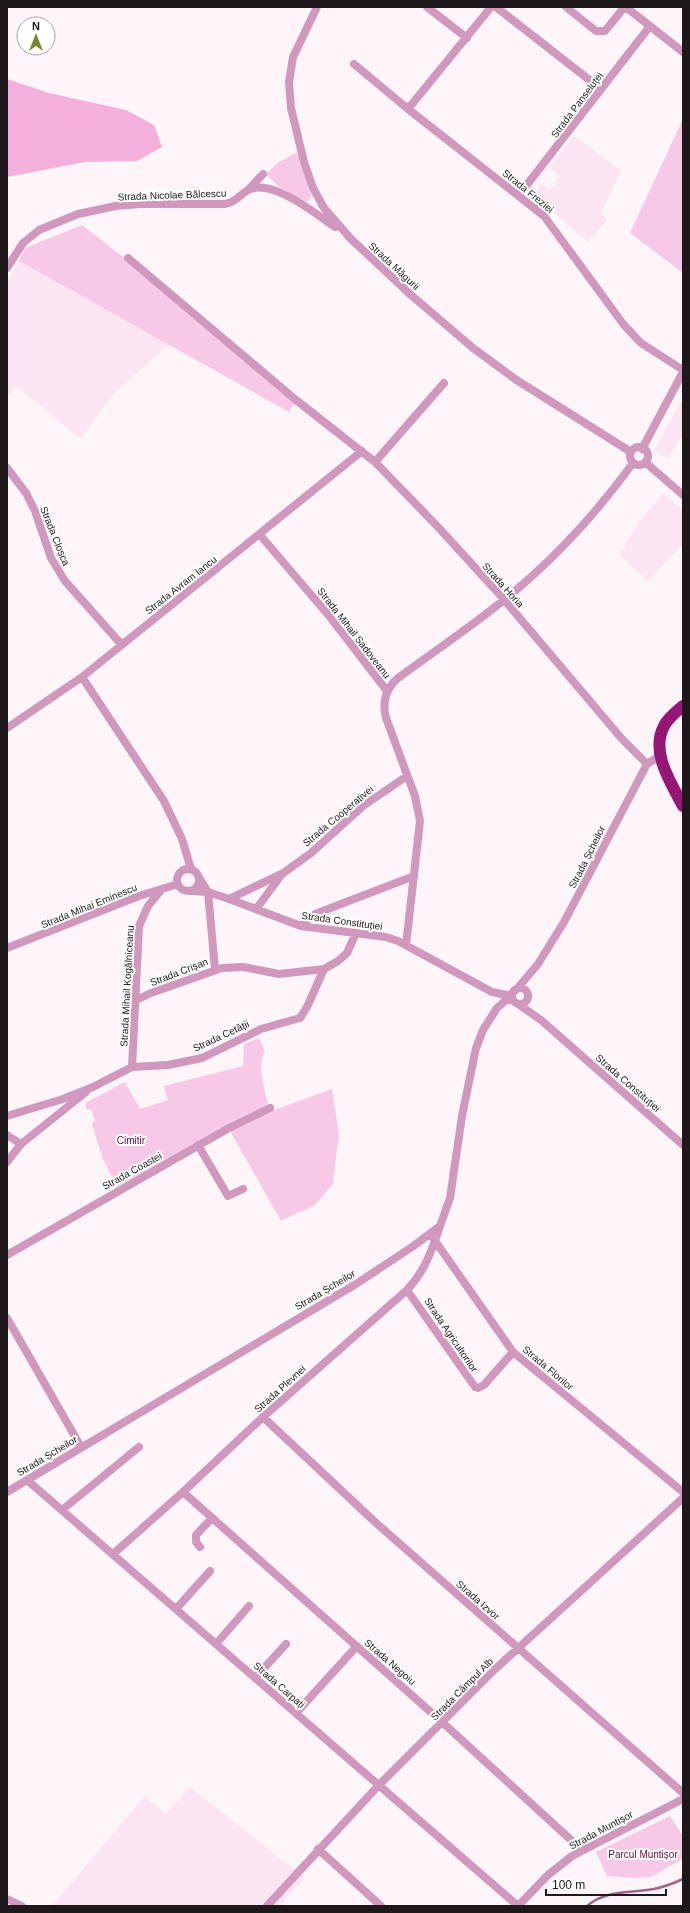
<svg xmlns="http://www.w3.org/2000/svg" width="690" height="1913" font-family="Arial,sans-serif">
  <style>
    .built { fill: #fce5f3 }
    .green { fill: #f7c9e6 }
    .forest { fill: #f5afdd }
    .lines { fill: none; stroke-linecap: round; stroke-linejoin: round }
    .stream { stroke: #a1648c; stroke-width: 2.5 }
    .street { stroke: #d198bd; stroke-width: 8 }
    .highway { stroke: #951677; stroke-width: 12 }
    .labels { text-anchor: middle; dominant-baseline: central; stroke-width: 4; stroke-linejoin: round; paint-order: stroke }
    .street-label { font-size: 10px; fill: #1e171b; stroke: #fff }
    .park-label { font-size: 10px; fill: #5a0e47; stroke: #fff }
  </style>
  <rect width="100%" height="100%" fill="#fdf5fa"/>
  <path class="built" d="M574,135L621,171L601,214L607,220L588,242L533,194L541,184L550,190L560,176L549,168Z
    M19,261L169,345L114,393L81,439L16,386L7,397V282Z
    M683,398V440L680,438L669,459L654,451Z
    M664,493L683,510V544L648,581L620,555L639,521Z
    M190,1787L305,1878L280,1906H52L145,1796L166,1814Z"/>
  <path class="green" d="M682,121L683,122V273L630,233Z
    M297,152L311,195L310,199L306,202L279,187L266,174L279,162Z
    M82,225L136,267L296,400L289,412L19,261L25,248Z
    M259,1038L265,1051C256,1066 265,1089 268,1105L227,1125L117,1187L103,1159L92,1125L95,1120L91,1109L87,1110L85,1103L125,1082L140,1109L168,1100L164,1086L243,1066L244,1044Z
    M332,1089L339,1134L333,1184L315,1205L281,1221L230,1131L271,1111Z
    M670,1816L683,1836V1859L651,1877L636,1878L607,1876L596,1852Z"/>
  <path class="forest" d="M7,79L49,93L126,110L154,125L162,147L137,161L85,162L7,177Z"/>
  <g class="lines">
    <path class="stream" d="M587,1906C604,1891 626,1893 647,1890C660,1889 672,1884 683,1879"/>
    <path class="street" d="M317,7L293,57L289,82L291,108L304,162L313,188L324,208L351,239L411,295L473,348L515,379L631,452
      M427,7L467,38
      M496,7L601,89
      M566,7L596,31H605L622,10L627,8L683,52
      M354,64L408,109L544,216L624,325L641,343L683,370
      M408,109L491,7
      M249,189L263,174
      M519,195L650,26
      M128,258L296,400L375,462L438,527L501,596L622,739L647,764
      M7,268L23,243L39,230L78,214L116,206L140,204H225C237,202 239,195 248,190C272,178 316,214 335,227
      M630 456a9 9 0 1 1 18 0a9 9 0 1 1-18 0Z
      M642,449L683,372
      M375,462L444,383
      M645,462L683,495
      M7,468L26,493L35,511L51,558L65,581L121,644
      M260,535L330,617L387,691
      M82,677L164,801L182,839L191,869
      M7,728L82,677L362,451
      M177 880a11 11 0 1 1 22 0a11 11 0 1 1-22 0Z
      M200,879L208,892L215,969
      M191,891L208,892L229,899L301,926L386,937L398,941L492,992L512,996
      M229,899L281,874
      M257,908L282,874L311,853L363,806L407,776
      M301,926L315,914L414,876
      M406,945L420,821L415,796L386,718C382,702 385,689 398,678C443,645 490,614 531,577C569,543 603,504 633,463
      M7,948L139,896L178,884
      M512 996a8 8 0 1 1 16 0a8 8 0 1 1-16 0Z
      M516,990L538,964L564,922L647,764L660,756
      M136,1000L151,993L222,968L243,967L279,974L324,969
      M518,1004L541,1020L683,1145
      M132,1067L139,926L148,906L162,889
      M7,1116L63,1099L93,1087L132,1067L168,1065L202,1058L261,1029L300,1018L307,1007L324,969L338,961L347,953L356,933
      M7,1135L21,1144
      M198,1145L228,1196L243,1189
      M7,1162L21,1144L86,1092
      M433,1238L513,1352L683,1492
      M7,1255L229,1128L270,1108
      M407,1290L475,1387L478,1388L484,1385L513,1352
      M7,1318L81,1447
      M263,1417L375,1522L683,1793
      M27,1480L518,1906
      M7,1492L356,1284L412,1247L440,1226L450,1198L462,1116L476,1048L483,1030L497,1008L505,1001L512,998
      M183,1492L442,1722L582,1850
      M62,1510L139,1447
      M200,1547L196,1542V1535L212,1518
      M113,1554L183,1492L263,1417L407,1290C425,1271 432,1250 440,1226
      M176,1609L210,1571
      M216,1644L249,1606
      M255,1678L286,1644
      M296,1713L357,1646
      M318,1849L381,1906
      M7,1899L22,1906
      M267,1906L378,1786L493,1671L683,1498
      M518,1906L548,1875L572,1856L683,1799"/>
    <path class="highway" d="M683,706C676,712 668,718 664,726C650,752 671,783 683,806"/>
  </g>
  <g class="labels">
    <g class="street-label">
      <text transform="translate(577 105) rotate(-53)">Strada Panseluței</text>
      <text transform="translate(528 191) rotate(39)">Strada Freziei</text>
      <text transform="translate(172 195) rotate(-2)">Strada Nicolae Bălcescu</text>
      <text transform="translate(394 266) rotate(43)">Strada Măgurii</text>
      <text transform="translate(55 536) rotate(68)">Strada Cloșca</text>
      <text transform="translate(181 585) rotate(-38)">Strada Avram Iancu</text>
      <text transform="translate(503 585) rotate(48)">Strada Horia</text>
      <text transform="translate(354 633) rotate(52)">Strada Mihail Sadoveanu</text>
      <text transform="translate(338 816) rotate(-40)">Strada Cooperativei</text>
      <text transform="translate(587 857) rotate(-63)">Strada Șcheilor</text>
      <text transform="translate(89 906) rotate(-22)">Strada Mihai Eminescu</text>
      <text transform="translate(342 921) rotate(8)">Strada Constituției</text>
      <text transform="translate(179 972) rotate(-21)">Strada Crișan</text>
      <text transform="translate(127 986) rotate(-87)">Strada Mihail Kogălniceanu</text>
      <text transform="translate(221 1036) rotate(-25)">Strada Cetății</text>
      <text transform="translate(628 1083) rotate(41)">Strada Constituției</text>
      <text transform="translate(132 1171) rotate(-29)">Strada Coastei</text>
      <text transform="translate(325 1290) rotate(-31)">Strada Șcheilor</text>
      <text transform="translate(451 1335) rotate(56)">Strada Agricultorilor</text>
      <text transform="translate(548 1368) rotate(40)">Strada Florilor</text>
      <text transform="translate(280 1389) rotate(-42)">Strada Plevnei</text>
      <text transform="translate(47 1456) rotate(-31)">Strada Șcheilor</text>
      <text transform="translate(478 1600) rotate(41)">Strada Izvor</text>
      <text transform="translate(390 1662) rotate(41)">Strada Negoiu</text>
      <text transform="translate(279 1685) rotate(41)">Strada Carpați</text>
      <text transform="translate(462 1689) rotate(-45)">Strada Câmpul Alb</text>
      <text transform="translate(601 1830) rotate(-28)">Strada Muntișor</text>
    </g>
    <g class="park-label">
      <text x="131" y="1140">Cimitir</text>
      <text x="643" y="1854">Parcul Muntișor</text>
    </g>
  </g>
  <rect width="690" height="1913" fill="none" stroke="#1e171b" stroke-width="16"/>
  <g transform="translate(36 36)"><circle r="19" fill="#ffffff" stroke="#a5a2a4"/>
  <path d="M0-3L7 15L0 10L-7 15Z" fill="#778634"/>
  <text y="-6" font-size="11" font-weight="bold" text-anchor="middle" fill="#1e171b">N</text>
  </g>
  <path d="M546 1889v6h120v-6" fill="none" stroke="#1e171b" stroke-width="2"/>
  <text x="552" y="1889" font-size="12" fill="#1e171b" stroke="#ffffff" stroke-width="3" paint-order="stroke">100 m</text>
</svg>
